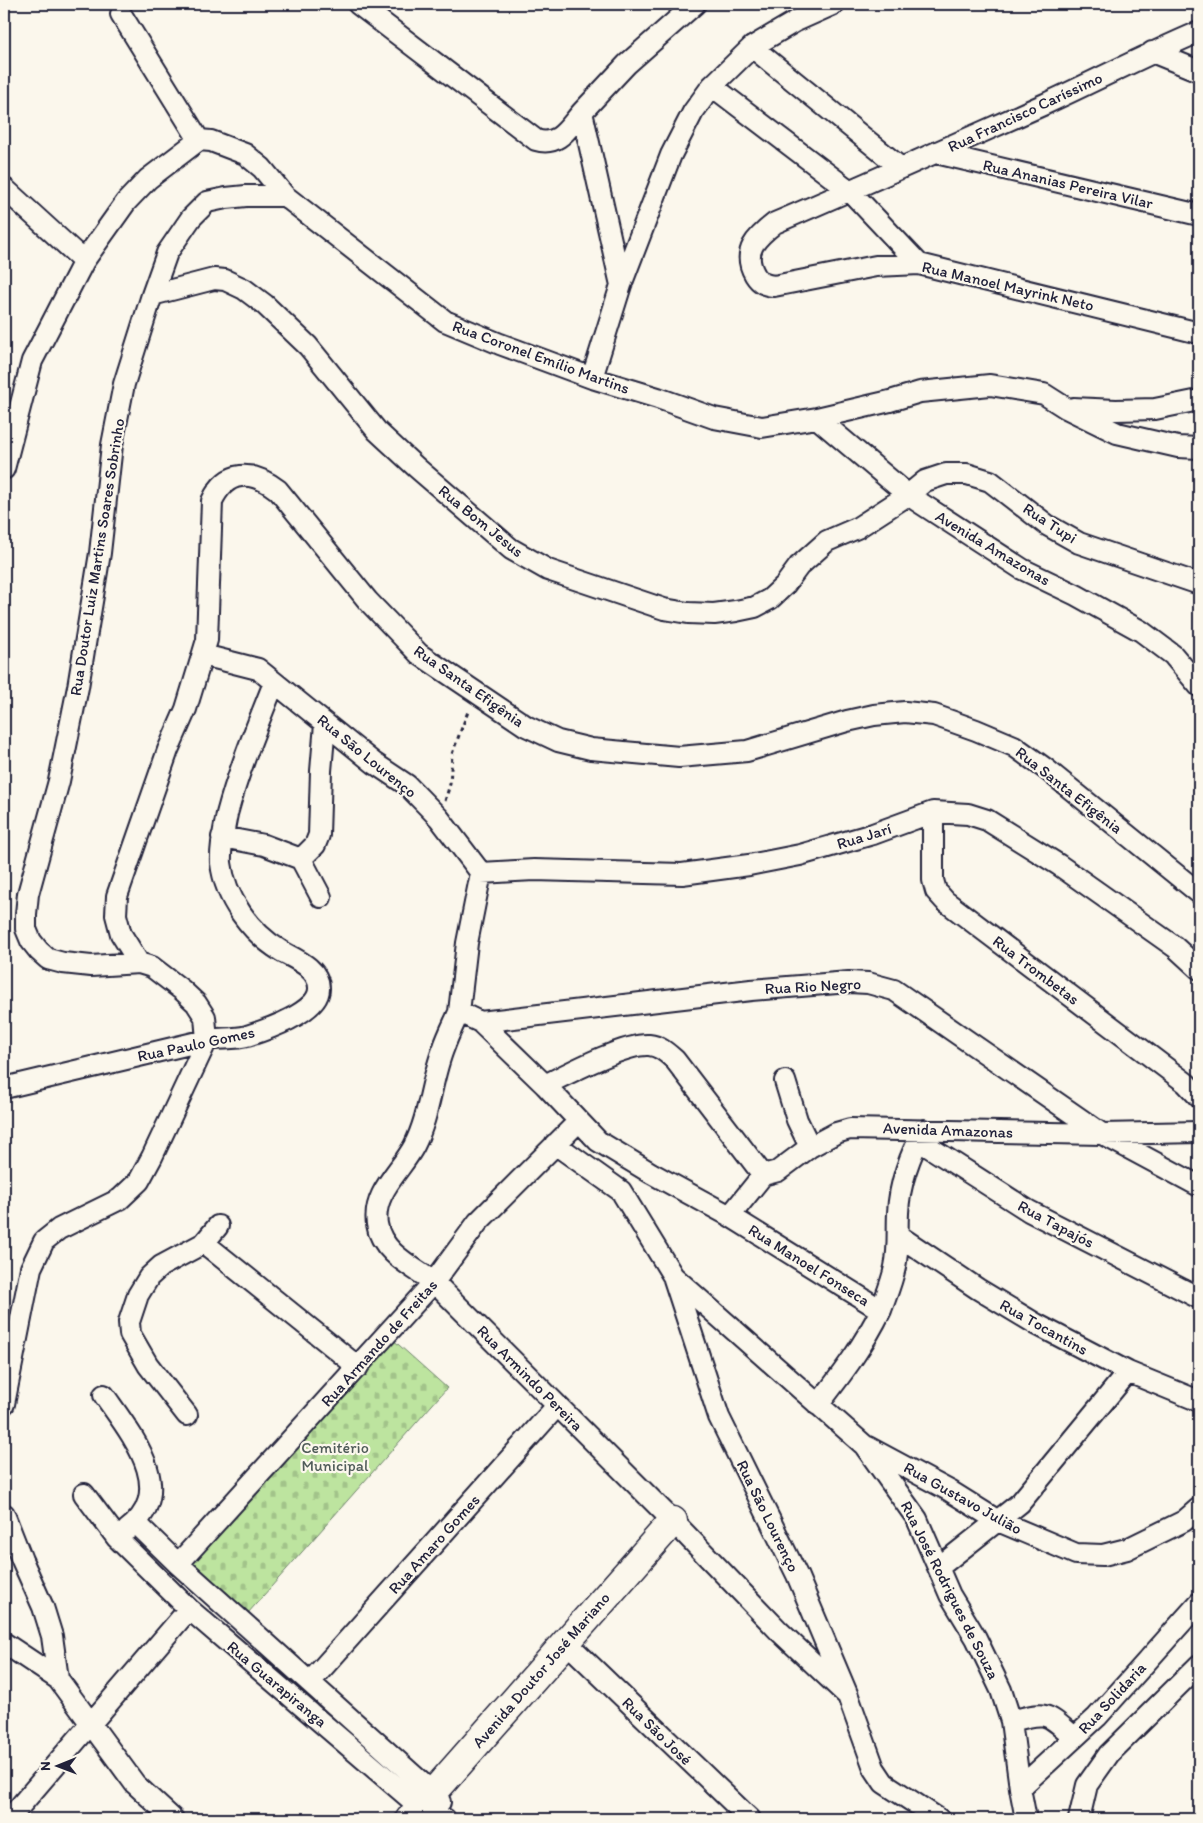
<svg xmlns="http://www.w3.org/2000/svg" width="1203" height="1823" font-family="Itim,sans-serif">
  <style>
    .cemetery { fill: url(#cemetery-stones); stroke: #70836d }
    .lines { fill: none; stroke-linecap: round; stroke-linejoin: round }
    .street-casing { stroke: #22223b; stroke-width: 24 }
    .secondary-casing { stroke: #22223b; stroke-width: 31 }
    .path { stroke: #22223b; stroke-width: 3; stroke-dasharray: 4 4; stroke-linecap: butt }
    .street { stroke: #fbf7ec; stroke-width: 20 }
    .secondary { stroke: #fbf7ec; stroke-width: 28 }
    .labels { text-anchor: middle; dominant-baseline: central; stroke-width: 4.5; stroke-linejoin: round; paint-order: stroke }
    .street-label { font-size: 16px; fill: #22223b; stroke: #fbf7ec }
    .park-label { font-size: 16px; fill: #505c59; stroke: #fbf7ec }
  </style>
  <defs>
    <pattern id="cemetery-stones" width="16" height="16" patternUnits="userSpaceOnUse" patternTransform="scale(1.25)"><rect width="16" height="16" fill="#bde49f"/><path d="M2 7V4a2 2 0 0 1 4 0v3zM10 15v-3a2 2 0 0 1 4 0v3z" fill="#a2c38a"/></pattern>
  </defs>
  <rect width="100%" height="100%" fill="#fbf7ec"/>
  <filter id="ink" filterUnits="userSpaceOnUse"><feTurbulence type="fractalNoise" baseFrequency=".02" numOctaves="2"/><feDisplacementMap in="SourceGraphic" scale="10" xChannelSelector="R" yChannelSelector="G"/><feConvolveMatrix kernelMatrix="1 2 1 2 8 2 1 2 1" color-interpolation-filters="sRGB"/></filter>
  <g filter="url(#ink)">
    <path class="cemetery" d="M390,1337L447,1388L248,1613L190,1561Z"/>
    <g class="lines">
      <defs>
        <path id="street" d="M358,4L536,140C559,147 568,128 582,112
          M121,14L199,140
          M1199,32C1147,54 1097,80 1045,104C955,144 866,184 775,223C757,237 741,251 755,275C760,283 765,285 774,286L876,266L919,264L1199,333
          M752,47L901,168
          M1152,52L1199,71
          M712,86L850,191L919,264
          M936,153L1199,215
          M4,188L84,261
          M621,285L582,112L627,64L695,4
          M152,295L214,279L225,280L244,289L264,304L308,346L377,431L417,468L511,549L548,570L664,609L688,613L714,614L736,611L755,607L770,599L785,585L799,566L827,541L857,528L908,495L925,481L946,474H967L990,481L1047,525L1079,543L1199,584
          M592,378L621,285L671,155L693,112L712,86L752,47L796,21L834,4
          M1073,408L1116,410L1155,409L1199,400
          M817,418L908,495L1022,569L1076,595L1141,631L1173,655L1199,686
          M4,469L32,361L84,261L126,202L148,179L199,140L211,141L245,154L262,168L285,196L445,321L500,344L592,378L658,398L714,418L762,427L817,418L890,401L920,392L990,385L1044,394L1066,408L1117,433L1178,447L1199,448
          M203,655L258,669L374,763L407,785L439,818L481,873L467,943L459,1012L480,1022L545,1085L598,1141L651,1173L730,1216L881,1310C886,1296 892,1282 895,1267C899,1249 897,1231 898,1213C899,1185 910,1154 924,1130
          M933,812V880L936,891L945,901L1186,1083L1199,1097
          M222,837L264,845L301,859
          M481,873L534,870L682,874L749,865L800,855L873,834L933,812L968,814L987,820L1059,865L1175,947L1199,969
          M321,897L301,859L315,845L319,835L321,771L325,724
          M139,963L121,934L116,915L117,896L168,750L186,709L207,640L212,501C227,469 252,470 278,490L368,601L419,654L526,726L558,741L591,749L679,757L747,751L847,721L874,715L905,712L934,715L976,730L1014,746L1046,769L1199,893
          M459,1012C454,1024 448,1035 444,1047C431,1079 430,1115 414,1146C401,1171 372,1193 377,1224C381,1252 413,1267 434,1282L673,1521L779,1631L848,1696
          M480,1022L751,990L849,982L868,983L894,990L1102,1134L1199,1186
          M785,1081L797,1120L810,1147
          M545,1085C567,1074 625,1043 649,1045C660,1046 667,1053 675,1060L763,1175
          M4,1088C70,1072 136,1057 202,1041C217,1037 233,1040 247,1036C266,1030 320,1012 319,988C319,968 295,959 281,951C251,933 225,898 221,863C220,846 224,830 227,814C239,769 257,726 274,683
          M918,1140L1029,1211L1199,1298
          M555,1144L621,1191L673,1276L719,1417L797,1575L848,1696L874,1768L884,1783L939,1819
          M730,1216L763,1175L778,1171L810,1147L836,1133L850,1129L1102,1134L1199,1132
          M899,1236L978,1289L1036,1324L1128,1372L1199,1401
          M204,1243L358,1367
          M674,1277L864,1445L917,1519L950,1595L976,1638L1001,1690L1011,1721L1020,1788L1026,1819
          M104,1395C131,1434 179,1491 127,1530
          M4,1404L31,1268L44,1241L59,1229L120,1199L139,1181L152,1157L207,1040L205,1017L196,1003L182,990L152,967L139,963L91,966L63,963L48,959L39,951L31,941L26,929V914L28,894L59,781L78,687L100,553L112,445L124,384L152,295L167,253L191,218L207,202L226,198L246,196H285
          M818,1405C842,1374 864,1345 881,1310
          M187,1415L148,1365L130,1334L129,1322L138,1295L149,1277L161,1266L204,1243L218,1226
          M868,1447L950,1491L998,1521L1076,1554L1103,1555L1127,1549L1184,1521L1199,1508
          M84,1494L117,1538L189,1609L421,1808L432,1815L445,1819
          M4,1514L22,1560L43,1607L52,1636L58,1679L135,1784L173,1819
          M136,1523L178,1564L433,1793L440,1802
          M178,1564L434,1282L478,1222L579,1121
          M939,1567L1020,1503L1128,1372
          M566,1642L750,1819
          M4,1643L58,1679
          M310,1682L557,1406
          M1011,1721C1048,1711 1046,1713 1074,1737
          M1020,1788L1097,1717L1199,1603
          M9,1819L189,1609
          M1079,1819L1087,1785L1109,1754L1199,1665"/>
        <path id="secondary" d="M410,1819L673,1521"/>
      </defs>
      <use href="#street" class="street-casing"/>
      <use href="#secondary" class="secondary-casing"/>
      <path class="path" d="M445,801L450,784L452,754L469,709"/>
      <use href="#street" class="street"/>
      <use href="#secondary" class="secondary"/>
    </g>
  </g>
  <g class="labels">
    <g class="street-label">
      <text transform="translate(1025 112) rotate(-25)">Rua Francisco Caríssimo</text>
      <text transform="translate(1068 184) rotate(13)">Rua Ananias Pereira Vilar</text>
      <text transform="translate(1008 286) rotate(13)">Rua Manoel Mayrink Neto</text>
      <text transform="translate(541 357) rotate(20)">Rua Coronel Emílio Martins</text>
      <text transform="translate(481 521) rotate(39)">Rua Bom Jesus</text>
      <text transform="translate(1050 523) rotate(33)">Rua Tupi</text>
      <text transform="translate(993 548) rotate(31)">Avenida Amazonas</text>
      <text transform="translate(97 557) rotate(-81)">Rua Doutor Luiz Martins Soares Sobrinho</text>
      <text transform="translate(469 686) rotate(35)">Rua Santa Efigênia</text>
      <text transform="translate(367 756) rotate(39)">Rua São Lourenço</text>
      <text transform="translate(1069 790) rotate(38)">Rua Santa Efigênia</text>
      <text transform="translate(864 836) rotate(-17)">Rua Jarí</text>
      <text transform="translate(1036 970) rotate(37)">Rua Trombetas</text>
      <text transform="translate(813 986) rotate(-3)">Rua Rio Negro</text>
      <text transform="translate(196 1044) rotate(-12)">Rua Paulo Gomes</text>
      <text transform="translate(948 1130) rotate(2)">Avenida Amazonas</text>
      <text transform="translate(1056 1224) rotate(28)">Rua Tapajós</text>
      <text transform="translate(809 1265) rotate(32)">Rua Manoel Fonseca</text>
      <text transform="translate(1044 1327) rotate(29)">Rua Tocantins</text>
      <text transform="translate(379 1343) rotate(-48)">Rua Armando de Freitas</text>
      <text transform="translate(530 1378) rotate(45)">Rua Armindo Pereira</text>
      <text transform="translate(963 1498) rotate(29)">Rua Gustavo Julião</text>
      <text transform="translate(768 1516) rotate(64)">Rua São Lourenço</text>
      <text transform="translate(434 1544) rotate(-48)">Rua Amaro Gomes</text>
      <text transform="translate(950 1590) rotate(63)">Rua José Rodrigues de Souza</text>
      <text transform="translate(541 1670) rotate(-49)">Avenida Doutor José Mariano</text>
      <text transform="translate(277 1684) rotate(40)">Rua Guarapiranga</text>
      <text transform="translate(1112 1698) rotate(-47)">Rua Solidaria</text>
      <text transform="translate(657 1731) rotate(44)">Rua São José</text>
    </g>
    <g class="park-label">
      <text x="335" y="1447">Cemitério<tspan x="335" dy="18">Municipal</tspan></text>
    </g>
  </g>
  <rect width="1203" height="1823" fill="none" stroke="#fbf7ec" stroke-width="20"/>
  <rect x="10" y="10" width="1183" height="1803" fill="none" stroke="#22223b" stroke-width="2" filter="url(#ink)"/>
  <g transform="translate(58 1766) rotate(269)" stroke="#fbf7ec" stroke-width="4" paint-order="stroke">
  <path d="M0-4L9 19L0 12L-9 19Z" fill="#22223b"/>
  <text y="-8" font-size="14" font-weight="bold" text-anchor="middle" fill="#22223b">N</text>
  </g>
</svg>
